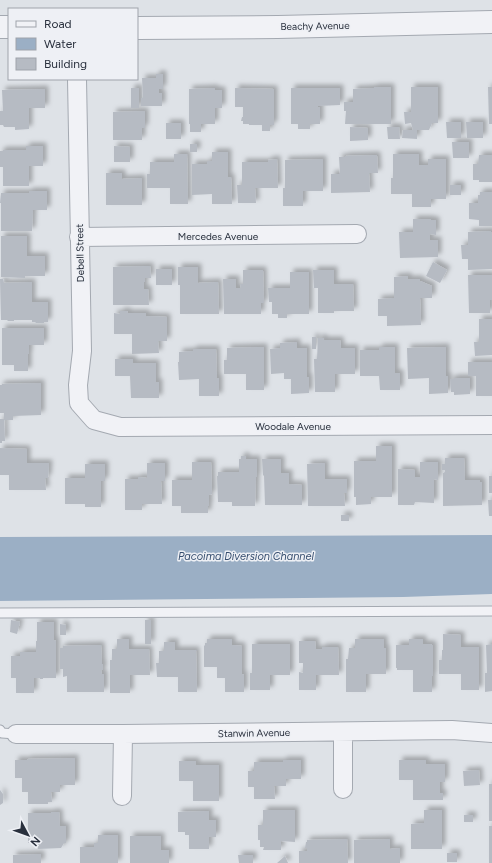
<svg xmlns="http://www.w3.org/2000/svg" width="492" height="863" font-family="Figtree,sans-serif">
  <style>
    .water { fill: #9bafc5 }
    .building { fill: #b6bbc3; filter: url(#shadow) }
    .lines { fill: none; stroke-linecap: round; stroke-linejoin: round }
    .service-casing { stroke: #a4a9b1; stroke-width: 11 }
    .minor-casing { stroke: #a4a9b1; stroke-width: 20 }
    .tertiary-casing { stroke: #a4a9b1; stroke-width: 24 }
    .service { stroke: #f1f2f6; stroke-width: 9 }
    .minor { stroke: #f1f2f6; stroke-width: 18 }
    .tertiary { stroke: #f1f2f6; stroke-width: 22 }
    .labels { text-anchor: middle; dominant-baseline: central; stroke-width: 3; stroke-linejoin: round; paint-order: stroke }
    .street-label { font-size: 10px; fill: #29303d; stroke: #eef0f5 }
    .water-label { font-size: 11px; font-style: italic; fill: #354d6e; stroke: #eef0f5 }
  </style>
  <defs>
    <filter id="shadow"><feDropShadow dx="3.5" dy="-3.5" stdDeviation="2" flood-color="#0004"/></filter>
  </defs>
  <rect width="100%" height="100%" fill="#dee2e7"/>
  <path class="water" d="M492,535V594L403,597L0,601V537Z"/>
  <path class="building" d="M156,74H163V89H159V93H162V106H141V98H143L142,78H156Z
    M374,87H391V124H345L346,111H344V102H353V89L374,88Z
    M411,87H438V123H432L429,130H417V139L402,138L403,130H413L411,123L405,124L404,112H411Z
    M488,87H492V124H489Z
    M131,88H139V108H131Z
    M215,88V90H222V108H215V124H201V132H190V124H189V89Z
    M235,88L274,89V125H270V131H262V125H249V124H243V121H241L242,117H243V107H235Z
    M291,88H340V105L318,106V107H320V124H310V129H298V124H291Z
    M45,89V108H29V129L15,130V127H4L3,125H0V111H3L2,90Z
    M145,111V128H142V140H113V112Z
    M446,122H461V138H447Z
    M466,122H483V138H467Z
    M166,123H181V139H166Z
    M350,127L368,128V140L350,141Z
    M387,127H399L400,139H388Z
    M452,142H469V158H453Z
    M190,144H197V152H190Z
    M26,146H43V166H29V186H3V167H0V151H3V150H26Z
    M114,146L130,147V162H114Z
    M212,152H228V177H231L232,204H212V194L192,195V164H207V161H212Z
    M174,154H187L188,204H170V188H147V174H150V162H174Z
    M393,154H419V165H428V159H446V199H431V207H412V194H391V178H393Z
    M377,155L378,173H369L370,192L331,193V174H340L339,157H345V156Z
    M479,155H492V182H479V180H473V164H478Z
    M277,159L278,188H255L256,203H238L237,185H242V162H268V160Z
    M323,159V191H303V206H283V188H285V160Z
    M106,173H122V179L142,178V205H106Z
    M450,185H461V195H450Z
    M29,191H47V210H33L32,231H1V203H0L1,193H29Z
    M480,192H492V226H479V220L469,219V203H478V195H480Z
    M413,219H431V220H436V235L430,234V240H438V257L400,258L399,232H413Z
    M491,231V232H492V269L468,270V259H462L461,245H468V232Z
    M1,236H27V256H45V276H25V278L1,277Z
    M433,262L447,270L440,283L426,276Z
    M150,266L151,278H145V282H144V289H148L149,305H113V267Z
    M178,267H198V283L218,282L219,314H180V285H178Z
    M156,269H172V285H156Z
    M243,270H263L264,303H261V314H224L223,279H236V288H241L240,284H243Z
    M313,270H334V284H353L354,311H334V313H318V288H314Z
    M290,272H309V314H287V318H278V314H272V302H269L268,288H290Z
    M468,275H492V300H490V313H469Z
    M408,276V279H420V281L432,286V298H420L421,325L387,326V316H378V299L394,298V277Z
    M0,279H3L4,283L32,282V302H48V322H44V323H36L35,322H32V320H14V321H7L8,320H1Z
    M120,311H127L128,313H146V316L167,317V341H158L159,353L132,354V334H114V313L120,314Z
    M479,319H492V355L475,356L474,342H479Z
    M2,328H44V345H29V354H28V371H14V365H2Z
    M312,337H316V349H312Z
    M318,338H324V340H340L341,348H355V374H335V392H315L314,359H317Z
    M297,342V348H307V377H309V393L291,394V379H284V373L271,374L270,349L280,348V343Z
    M264,347V390H246V374H224V360H227V348Z
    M379,347H395V373H400V390H380L379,376H360V350H379Z
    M446,347V376H448V393L429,394V378L408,379L407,348Z
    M193,349H216L217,378H219V396H199V379L179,380L178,362H179V352L193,351Z
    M115,359H133V363H156V382H159V398H131L130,376H115Z
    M468,362H492V396H476V376H468Z
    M454,378H470V394L454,395V392H451L450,379H454Z
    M41,383V415L13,416V420H4L5,441H2V443H0V419H4V413H0V385H2V384Z
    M376,446H392V497H371V504L356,505V497H354V461H376Z
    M0,448L27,449V463H49L48,478H45L46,490H9V475H0Z
    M241,456H246V459H257V477H256L255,506H232V502H218L217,476H218V472H239V459H241Z
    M445,458H464L465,480H480V482H482V505L443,506V473L445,472V470H442V464H445Z
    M262,459H281V473H289V484L302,485V505H265L264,475L263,476Z
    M192,462H211L212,494L209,495V506H208V513H181V506H172V480H192Z
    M420,462H438V480L434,479V503L415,502L414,505H398V469L415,470V477H420Z
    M147,463H165V481H161L162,504H142V510H125V479H138V477L147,478Z
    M325,463V479H347V493H344L345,506H308L307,464Z
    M85,464H105V481H101V507H85V504H65V478H85Z
    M489,476H492V493H489Z
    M488,500H492V516H489Z
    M341,515H349V521H341Z
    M11,620L20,622L17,634L10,632Z
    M145,620H151V644H145Z
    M37,622H54V640L56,641V678H43V679H40V678H34V693H16V678H11V656H20V652H36V641H37Z
    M60,624L66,625V635H60Z
    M443,634L461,635V647H479V690H461V674H439V660H442V650H443Z
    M117,639H129V649H149L150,675H130V693H110V660H112V649H117Z
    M207,639H232V645L242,646V674L244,675V692H225V678H217V667H204V646L205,645V643H207Z
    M355,639H384V648H386V674H366V692H346V659H348L349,648H355Z
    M409,639H423V644H431L432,645H433V676H432V692H413V670H397V668H396V645H409Z
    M299,641H315L316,649H322V647H338L339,675H316V690H299V672L303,673V663H299Z
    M164,642H175V650H196L197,692H178V677H157L156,663H159V651H164Z
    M252,644H290V675H270V690H250V673H252Z
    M492,644V691L485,692V673H487L486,645Z
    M101,645L102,664H103V670H101L102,674H104V692H67V676L63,677V669H60V648H63V646Z
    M75,758V785H60V792H51L52,802H48V804H28V792H22V778H15V760H28L27,759Z
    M283,760H301V779H286V786H274L275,799H254V787H248V771H254V762H283Z
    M399,760H426V764H445V782H440V793H443V800H413V780H399Z
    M179,761H196V765H219V801H193V781H179Z
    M479,770L480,785L464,786L463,771Z
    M489,784H492V821H489Z
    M0,790L3,794V803L0,805Z
    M263,810H295V842L281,841V850H263L264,847H260V840H258V825H263Z
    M424,810H442V849H411V824L424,823Z
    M209,811V820H216V837H209V849H189V835H185V832H178V812Z
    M51,812H59L60,826H66V843H64L61,848L38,849V843H28V813H51Z
    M464,815H473V822H464Z
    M489,826H492V863H489Z
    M98,835H118V863H80V847H94V843H98Z
    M130,836H161V850H169V863H130Z
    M347,839L348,863H299V851H307V848H305L306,842H307V840Z
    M390,839V849L400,848V863H354V840Z
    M447,853H457V862H447Z
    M41,854V863H13V855Z
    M238,855H253V863H239Z
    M285,856L288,863H277Z"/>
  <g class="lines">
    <defs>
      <path id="service" d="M0,613L492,611
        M0,730L2,733L16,734"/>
      <path id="minor" d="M77,79L82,351L78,385L79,403L94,420L120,427L492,425
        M79,237L357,234
        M343,732V789
        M16,734H123L452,730L492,733
        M122,796L123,734"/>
      <path id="tertiary" d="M0,27H9
        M137,28L278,27L492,22"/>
    </defs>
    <use href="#service" class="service-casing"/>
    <use href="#minor" class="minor-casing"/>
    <use href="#tertiary" class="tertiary-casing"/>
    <use href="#service" class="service"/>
    <use href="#minor" class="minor"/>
    <use href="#tertiary" class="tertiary"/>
  </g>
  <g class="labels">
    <g class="street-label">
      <text transform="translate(315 26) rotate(-1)">Beachy Avenue</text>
      <text x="218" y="236">Mercedes Avenue</text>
      <text transform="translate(80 253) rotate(-91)">Debell Street</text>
      <text x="293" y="426">Woodale Avenue</text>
      <text transform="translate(254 733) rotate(-1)">Stanwin Avenue</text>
    </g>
    <g class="water-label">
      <text x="246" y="556">Pacoima Diversion Channel</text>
    </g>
  </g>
  <rect x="8" y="8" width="130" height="72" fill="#eef0f5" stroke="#9fa3ab"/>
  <rect x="16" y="21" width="20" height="6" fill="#f1f2f6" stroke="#9fa3ab"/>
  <text x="44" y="28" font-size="12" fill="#29303d">Road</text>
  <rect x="16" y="38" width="20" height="12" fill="#9bafc5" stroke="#9fa3ab"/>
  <text x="44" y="48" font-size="12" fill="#29303d">Water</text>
  <rect x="16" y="58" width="20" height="12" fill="#b6bbc3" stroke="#9fa3ab"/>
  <text x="44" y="68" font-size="12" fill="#29303d">Building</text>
  <g transform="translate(28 835) rotate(131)" stroke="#eef0f5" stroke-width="3" paint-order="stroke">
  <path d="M0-3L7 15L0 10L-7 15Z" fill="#29303d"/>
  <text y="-6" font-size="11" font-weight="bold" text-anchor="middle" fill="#29303d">N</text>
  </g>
</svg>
